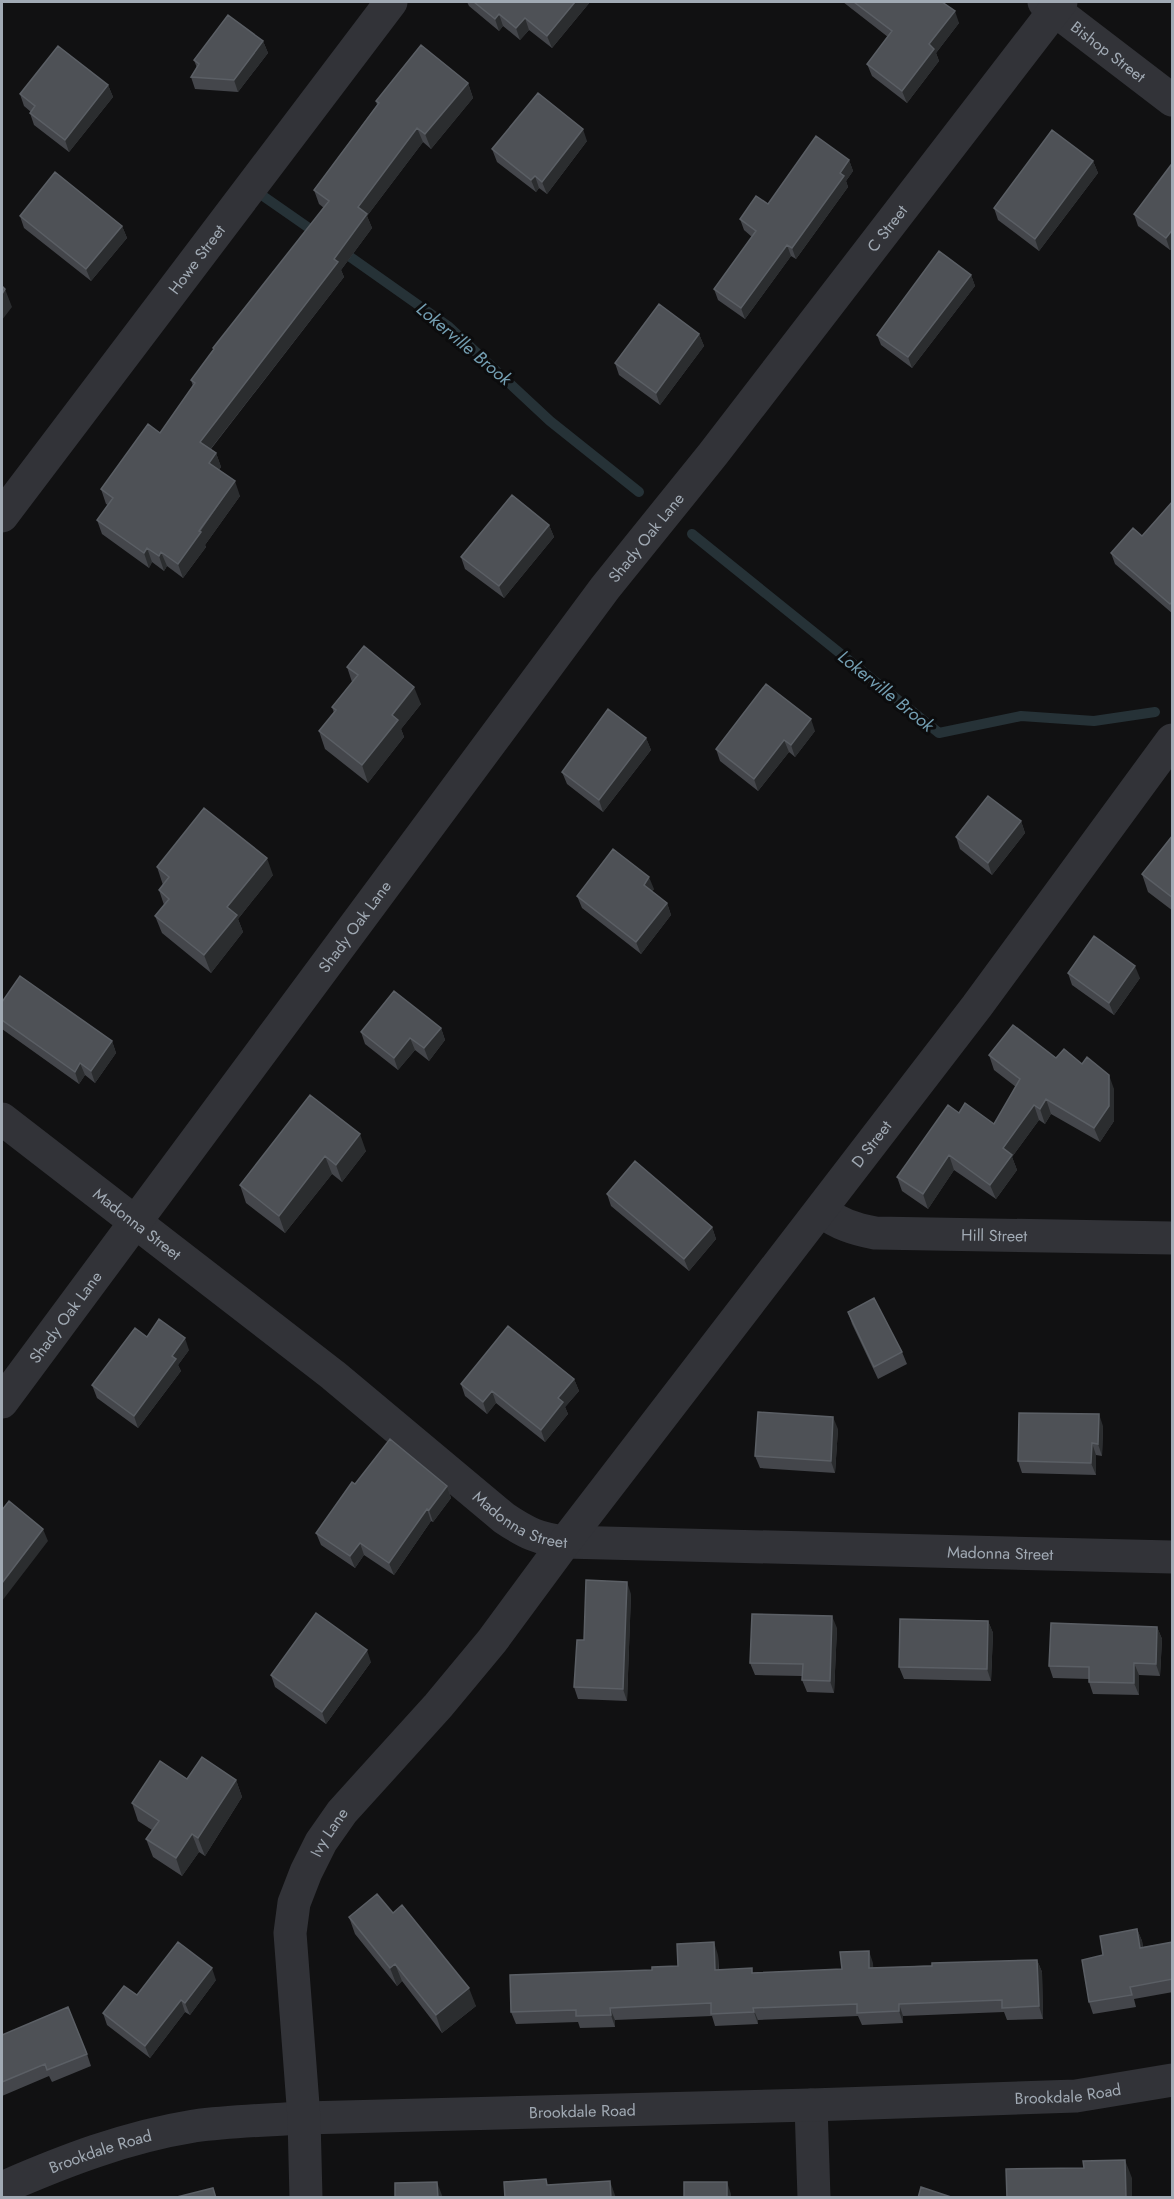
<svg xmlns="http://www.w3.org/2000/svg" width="1174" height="2199" font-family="Jost,sans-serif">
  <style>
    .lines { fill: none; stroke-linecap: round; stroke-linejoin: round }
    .stream { stroke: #263237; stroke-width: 10 }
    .minor { stroke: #323338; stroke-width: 33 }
    .wall { fill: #44464b }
    .shaded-wall { fill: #2b2d2f }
    .building { fill: #4e5156; stroke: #5b5f65; stroke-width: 1.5 }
    .labels { text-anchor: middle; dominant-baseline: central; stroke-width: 6; stroke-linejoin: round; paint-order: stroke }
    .street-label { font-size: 16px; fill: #a1aab4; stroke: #0c0c0d }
    .water-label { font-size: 18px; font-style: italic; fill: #749fb3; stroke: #0c0c0d }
  </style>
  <rect width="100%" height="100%" fill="#111112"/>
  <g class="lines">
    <path class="stream" d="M253,189L319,235
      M339,249L448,326L550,421L639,492
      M692,534L939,733L1021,716L1094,721L1155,712"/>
    <g class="minor">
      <path id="s1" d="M1044,2L1172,100"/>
      <path id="s2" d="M2,516L391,2"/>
      <path id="s3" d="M2,1119L333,1375L504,1518C526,1533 539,1539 565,1542L1172,1557"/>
      <path id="s4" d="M821,1211C839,1224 854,1229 875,1233L1172,1238"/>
      <path id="s5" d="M2,1402L605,588L713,454L1061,2"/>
      <path d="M811,2105L814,2198"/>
      <path id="s6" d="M2,2188C64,2161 126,2137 194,2126C231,2121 268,2120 304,2118L811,2105L1076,2096L1172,2080"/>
      <path id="s7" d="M306,2198L304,2118L290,1933L294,1903L306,1872L321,1842L342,1812L438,1706L492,1641L565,1542L977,1006L1172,740"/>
    </g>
  </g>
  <path class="wall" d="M467,2H590L552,48L529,30L520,40L503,26L499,31L469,6Z
    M843,2H942L959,23L936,53L939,61L907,103L872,76L867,64L888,37Z
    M263,41L268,53L238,92L195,89L191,77L197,68L194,60Z
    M468,83L473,98L431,149L423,142L367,216L372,228L341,270L344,277L211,449L216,453L221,467L219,470L240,496L205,545L206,547L183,578L167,566L164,571L152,562L149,568L102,534L97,520L108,505L106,504L101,489L160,433L193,386L191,380L214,350L213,348L324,208L319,204L314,190L377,105L376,101Z
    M108,85L113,97L69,152L34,125L30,113L31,112L24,106L20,94Z
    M587,141L547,194L539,188L536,192L497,162L492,149Z
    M849,160L853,171L846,181L848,187L796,259L791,256L745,319L718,300L714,289L752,237L744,230L740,219Z
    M1093,161L1098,173L1039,251L998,220L994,208Z
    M1173,167V247L1170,250L1138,226L1134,214Z
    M20,216L122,226L127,238L91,281L24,228Z
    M971,275L975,286L912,368L881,345L877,335Z
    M699,334L704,346L660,405L619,375L615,363Z
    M1173,501V614L1115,564L1111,553L1142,536Z
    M549,525L554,537L504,598L465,569L461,557Z
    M347,667L421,704L401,729L404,737L368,783L325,749L319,731L334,713L332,707L352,682Z
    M815,731L795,757L789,752L758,791L720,761L716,749Z
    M646,738L651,750L603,812L567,784L562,772Z
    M1021,821L1025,833L992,875L960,849L956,837Z
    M1173,835V911L1148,892L1142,874Z
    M157,867L273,875L238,919L243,932L211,973L162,933L155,916L164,905L159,890L163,885Z
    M654,889L652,891L667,903L671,915L641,954L582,908L577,896Z
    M1068,973L1140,978L1114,1015L1072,985Z
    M2,1002L112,1041L116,1053L95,1083L85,1075L79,1084L2,1029Z
    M441,1028L445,1040L429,1061L415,1050L398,1070L365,1044L361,1032Z
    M989,1055L1056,1058L1114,1089V1121L1100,1142L1051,1114L1045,1124L1039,1120L1012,1157L1017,1170L996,1199L954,1170L928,1209L902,1191L897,1177L959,1113L994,1124L1016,1087L994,1070Z
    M310,1095L366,1151L342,1182L332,1174L285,1233L246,1203L240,1185Z
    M607,1194L712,1227L716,1239L689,1271L611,1206Z
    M848,1312L902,1352L907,1364L878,1379L852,1324Z
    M189,1350L178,1365L181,1371L138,1428L97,1398L92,1385Z
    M574,1379L579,1391L565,1407L568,1414L545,1442L496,1403L487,1414L465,1396L461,1384Z
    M1103,1426L1102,1456L1096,1455V1475L1022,1473L1018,1461Z
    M838,1429L835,1473L760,1468L755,1456Z
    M355,1484L447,1486L451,1498L433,1522L431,1521L394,1575L364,1555L355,1568L321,1545L316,1533Z
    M631,1594L627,1701L578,1699L574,1687L584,1640Z
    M988,1621L993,1633L991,1681L904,1679L899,1667Z
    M1157,1627L1162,1639L1160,1676L1139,1675V1695L1093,1694L1089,1682V1679L1053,1678L1049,1666Z
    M837,1628L834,1693L807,1692L802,1680V1676L755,1675L750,1663Z
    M371,1662L326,1724L275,1687L271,1675Z
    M187,1779L236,1780L242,1797L205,1856L199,1852L182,1876L153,1857L146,1839L152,1830L138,1821L132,1803Z
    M393,1913L476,2006L442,2033L402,1981L397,1986L355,1934L349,1917Z
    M1137,1929L1142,1941L1143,1947L1173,1942V1992L1134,1999L1136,2007L1093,2014L1089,2002L1103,1955Z
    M718,1955L719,1969L753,1973L842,1969L873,1963V1968L1037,1960L1042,1972L1043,2019L1007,2020L1004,2012L903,2016V2023L862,2025L858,2016L758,2020V2024L715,2026L712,2016L615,2020V2027L580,2028L578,2022L516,2024L511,2012L652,1970L678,1966Z
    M216,1980L190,2015L185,2012L150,2058L107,2025L103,2013L137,1995Z
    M2,2035L87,2054L91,2066L52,2082L49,2076L2,2096Z"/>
  <path class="shaded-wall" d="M575,2H590L552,48L547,36Z
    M955,11L959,23L936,53L939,61L907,103L902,91L929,44Z
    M499,14L503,26L499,31L495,19Z
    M525,18L529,30L520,40L516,28Z
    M263,41L268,53L238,92L234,80Z
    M468,83L473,98L431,149L425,134Z
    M108,85L113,97L69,152L65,140Z
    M417,128L423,142L367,216L372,228L341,270L344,277L205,456L200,442L334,259L358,207Z
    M583,129L587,141L547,194L542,182Z
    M849,160L853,171L846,181L848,187L796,259L792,248Z
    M1093,161L1098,173L1039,251L1035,239Z
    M535,176L539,188L536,192L531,180Z
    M122,226L127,238L91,281L86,269Z
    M1173,229V247L1170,250L1166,238Z
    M787,245L791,256L745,319L741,308Z
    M971,275L975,286L912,368L908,357Z
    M5,289L12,307L2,320V294Z
    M699,334L704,346L660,405L656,393Z
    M216,453L221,467L214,477L209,463Z
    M235,481L240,496L205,545L206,547L183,578L178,564Z
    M549,525L554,537L504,598L499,586Z
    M147,548L152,562L149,568L144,553Z
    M161,552L167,566L164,571L159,556Z
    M414,687L421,704L401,729L404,737L368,783L362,765L392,715Z
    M811,719L815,731L795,757L791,745Z
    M646,738L651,750L603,812L599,800Z
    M784,740L789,752L758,791L754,779Z
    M1021,821L1025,833L992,875L988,863Z
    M267,858L273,875L238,919L243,932L211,973L204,955L227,907Z
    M649,877L654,889L648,897L644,885Z
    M667,903L671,915L641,954L636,942Z
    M1135,966L1140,978L1114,1015L1109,1003Z
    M441,1028L445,1040L429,1061L424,1048Z
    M410,1038L415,1050L398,1070L394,1058Z
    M112,1041L116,1053L95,1083L91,1071Z
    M80,1063L85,1075L79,1084L75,1072Z
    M1109,1075L1114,1089V1121L1100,1142L1094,1128Z
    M1046,1099L1051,1114L1045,1124L1040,1109Z
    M1034,1105L1039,1120L1012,1157L1017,1170L996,1199L990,1185L1003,1148Z
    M360,1134L366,1151L342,1182L336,1165Z
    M949,1155L954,1170L928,1209L923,1194Z
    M325,1156L332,1174L285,1233L279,1216Z
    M712,1227L716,1239L689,1271L684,1259Z
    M185,1338L189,1350L178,1365L181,1371L138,1428L134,1416L172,1356Z
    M574,1379L579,1391L565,1407L568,1414L545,1442L541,1430L558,1398Z
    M492,1391L496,1403L487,1414L483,1402Z
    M1099,1414L1103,1426L1102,1456L1098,1444Z
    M833,1417L838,1429L835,1473L831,1461Z
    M1092,1443L1096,1455V1475L1091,1463Z
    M447,1486L451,1498L433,1522L429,1510Z
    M427,1509L431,1521L394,1575L389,1563Z
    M43,1529L48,1541L2,1601V1583Z
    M360,1543L364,1555L355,1568L350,1556Z
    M627,1582L631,1594L627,1701L623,1689Z
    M832,1616L837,1628L834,1693L830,1681Z
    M988,1621L993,1633L991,1681L987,1669Z
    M1157,1627L1162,1639L1160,1676L1156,1664Z
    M367,1650L371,1662L326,1724L322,1712Z
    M1134,1663L1139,1675V1695L1134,1683Z
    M236,1780L242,1797L205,1856L198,1838Z
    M192,1834L199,1852L182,1876L176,1858Z
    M1137,1929L1142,1941L1145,1960L1140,1948Z
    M714,1942L718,1955L719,1982L715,1970Z
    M869,1951L873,1963L874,1980L869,1968Z
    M1037,1960L1042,1972L1043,2019L1039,2006Z
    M395,1964L402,1981L397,1986L390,1968Z
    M212,1968L216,1980L190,2015L185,2003Z
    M469,1988L476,2006L442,2033L436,2015Z
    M181,2000L185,2012L150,2058L145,2046Z
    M899,2004L903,2016V2023L899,2011Z
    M610,2008L615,2020V2027L611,2015Z
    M753,2008L758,2020V2024L754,2012Z
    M1125,2160L1132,2178V2198H1126Z
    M610,2181L616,2198H611Z
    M437,2182L443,2198H438Z
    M727,2182L731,2194V2198H727Z"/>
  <path class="building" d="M474,2H575L547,36L525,18L516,28L499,14L495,19Z
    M854,2H942L955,11L929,44L934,49L902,91L867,64L892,31Z
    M228,15L263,41L234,80L191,77L199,64L194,60Z
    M421,45L468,83L425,134L417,128L358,207L367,214L334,259L338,262L200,442L216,453L209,463L235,481L199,531L201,532L178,564L161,552L159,556L147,548L144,553L97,520L113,498L101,489L148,424L160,433L195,383L191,380L214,349L213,348L329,201L314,190L379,103L376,101Z
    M58,46L108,85L65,140L30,113L35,106L20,94Z
    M538,93L583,129L542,182L535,176L531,180L492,149Z
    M1052,130L1093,161L1035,239L994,208Z
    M816,136L849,160L840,173L844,176L792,248L787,245L741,308L714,289L756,231L740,219L756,196L768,204Z
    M1171,165L1173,167V229L1166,238L1134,214Z
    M55,172L122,226L86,269L20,216Z
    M939,251L971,275L908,357L877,335Z
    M2,286L5,289L2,294Z
    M659,304L699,334L656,393L615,363Z
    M512,495L549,525L499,586L461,557Z
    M1173,501V601L1170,604L1111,553L1133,528L1142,536Z
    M364,646L414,687L392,715L398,720L362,765L319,731L336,710L332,707L358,675L347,667Z
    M766,684L811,719L791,745L784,740L754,779L716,749Z
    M608,709L646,738L599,800L562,772Z
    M988,796L1021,821L988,863L956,837Z
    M204,808L267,858L227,907L237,915L204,955L155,916L169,899L159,890L169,877L157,867Z
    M1173,835V898L1142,874Z
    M613,849L649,877L644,885L667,903L636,942L577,896Z
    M1094,936L1135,966L1109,1003L1068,973Z
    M20,976L112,1041L91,1071L80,1063L75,1072L2,1020V1002Z
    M394,991L441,1028L424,1048L410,1038L394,1058L361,1032Z
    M1013,1025L1056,1058L1064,1049L1082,1064L1087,1057L1109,1075V1106L1094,1128L1046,1099L1040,1109L1034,1105L1003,1148L1012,1155L990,1185L949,1155L923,1194L897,1177L948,1105L959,1113L965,1103L994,1124L1020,1079L989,1055Z
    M310,1095L360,1134L336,1165L325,1156L279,1216L240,1185Z
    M635,1161L712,1227L684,1259L607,1194Z
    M874,1298L902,1352L874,1367L848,1312Z
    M159,1319L185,1338L172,1356L176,1359L134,1416L92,1385L135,1328L147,1337Z
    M508,1326L574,1379L558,1398L563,1402L541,1430L492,1391L483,1402L461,1384Z
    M758,1412L833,1417L831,1461L755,1456Z
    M1019,1413L1099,1414L1098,1444L1092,1443L1091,1463L1018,1461Z
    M390,1439L447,1486L429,1510L427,1509L389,1563L360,1543L350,1556L316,1533L352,1482L355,1484Z
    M9,1501L43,1529L2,1583V1510Z
    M586,1580L627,1582L623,1689L574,1687L577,1640H584Z
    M316,1613L367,1650L322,1712L271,1675Z
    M752,1614L832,1616L830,1681L802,1680L803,1664L750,1663Z
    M900,1619L988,1621L987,1669L899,1667Z
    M1051,1623L1157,1627L1156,1664L1134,1663V1683L1089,1682V1667L1049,1666Z
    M202,1757L236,1780L198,1838L192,1834L176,1858L146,1839L159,1821L132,1803L160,1761L187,1779Z
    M377,1894L393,1913L402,1905L469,1988L436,2015L395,1964L390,1968L349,1917Z
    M1137,1929L1140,1948L1173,1942V1979L1130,1987L1132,1995L1089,2002L1082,1960L1103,1955L1100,1936Z
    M178,1942L212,1968L185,2003L181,2000L145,2046L103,2013L124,1986L137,1995Z
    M714,1942L715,1970L752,1968V1973L842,1969L840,1952L869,1951V1968L932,1966V1963L1037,1960L1039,2006L1002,2008V2000L899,2004V2011L857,2013V2004L753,2008L754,2012L711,2014V2003L610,2008L611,2015L576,2016V2010L511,2012L510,1975L652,1970V1967L678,1966L677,1944Z
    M68,2007L87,2054L47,2070L45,2064L2,2082V2035Z
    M1125,2160L1126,2198H1007L1006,2169L1084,2168L1083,2161Z
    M546,2179L547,2185L610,2181L611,2198H505L504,2182Z
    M437,2182L438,2198H395V2183Z
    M684,2182H727V2198H684Z
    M921,2187L954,2198H918Z
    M213,2188L216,2198H173Z"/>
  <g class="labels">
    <g class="street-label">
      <text stroke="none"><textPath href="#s1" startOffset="81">Bishop Street</textPath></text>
      <text stroke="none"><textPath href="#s5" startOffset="1470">C Street</textPath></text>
      <text stroke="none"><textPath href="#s2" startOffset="322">Howe Street</textPath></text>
      <text stroke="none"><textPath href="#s5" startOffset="1078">Shady Oak Lane</textPath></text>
      <text stroke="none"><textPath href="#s5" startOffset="592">Shady Oak Lane</textPath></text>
      <text stroke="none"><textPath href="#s7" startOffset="1252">D Street</textPath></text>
      <text stroke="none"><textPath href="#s3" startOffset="171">Madonna Street</textPath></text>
      <text stroke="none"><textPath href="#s4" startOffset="178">Hill Street</textPath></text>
      <text stroke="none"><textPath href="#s5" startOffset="106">Shady Oak Lane</textPath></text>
      <text stroke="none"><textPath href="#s3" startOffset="657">Madonna Street</textPath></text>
      <text stroke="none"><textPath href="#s3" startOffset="1143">Madonna Street</textPath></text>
      <text stroke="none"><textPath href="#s7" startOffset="375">Ivy Lane</textPath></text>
      <text stroke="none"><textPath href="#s6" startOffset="1077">Brookdale Road</textPath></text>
      <text stroke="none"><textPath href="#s6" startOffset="591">Brookdale Road</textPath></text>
      <text stroke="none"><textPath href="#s6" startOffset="105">Brookdale Road</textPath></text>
    </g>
    <g class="water-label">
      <text transform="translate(464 344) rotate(40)">Lokerville Brook</text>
      <text transform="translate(886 691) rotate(39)">Lokerville Brook</text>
    </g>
  </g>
  <rect width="1174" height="2199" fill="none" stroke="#a1aab4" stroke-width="6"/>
</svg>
